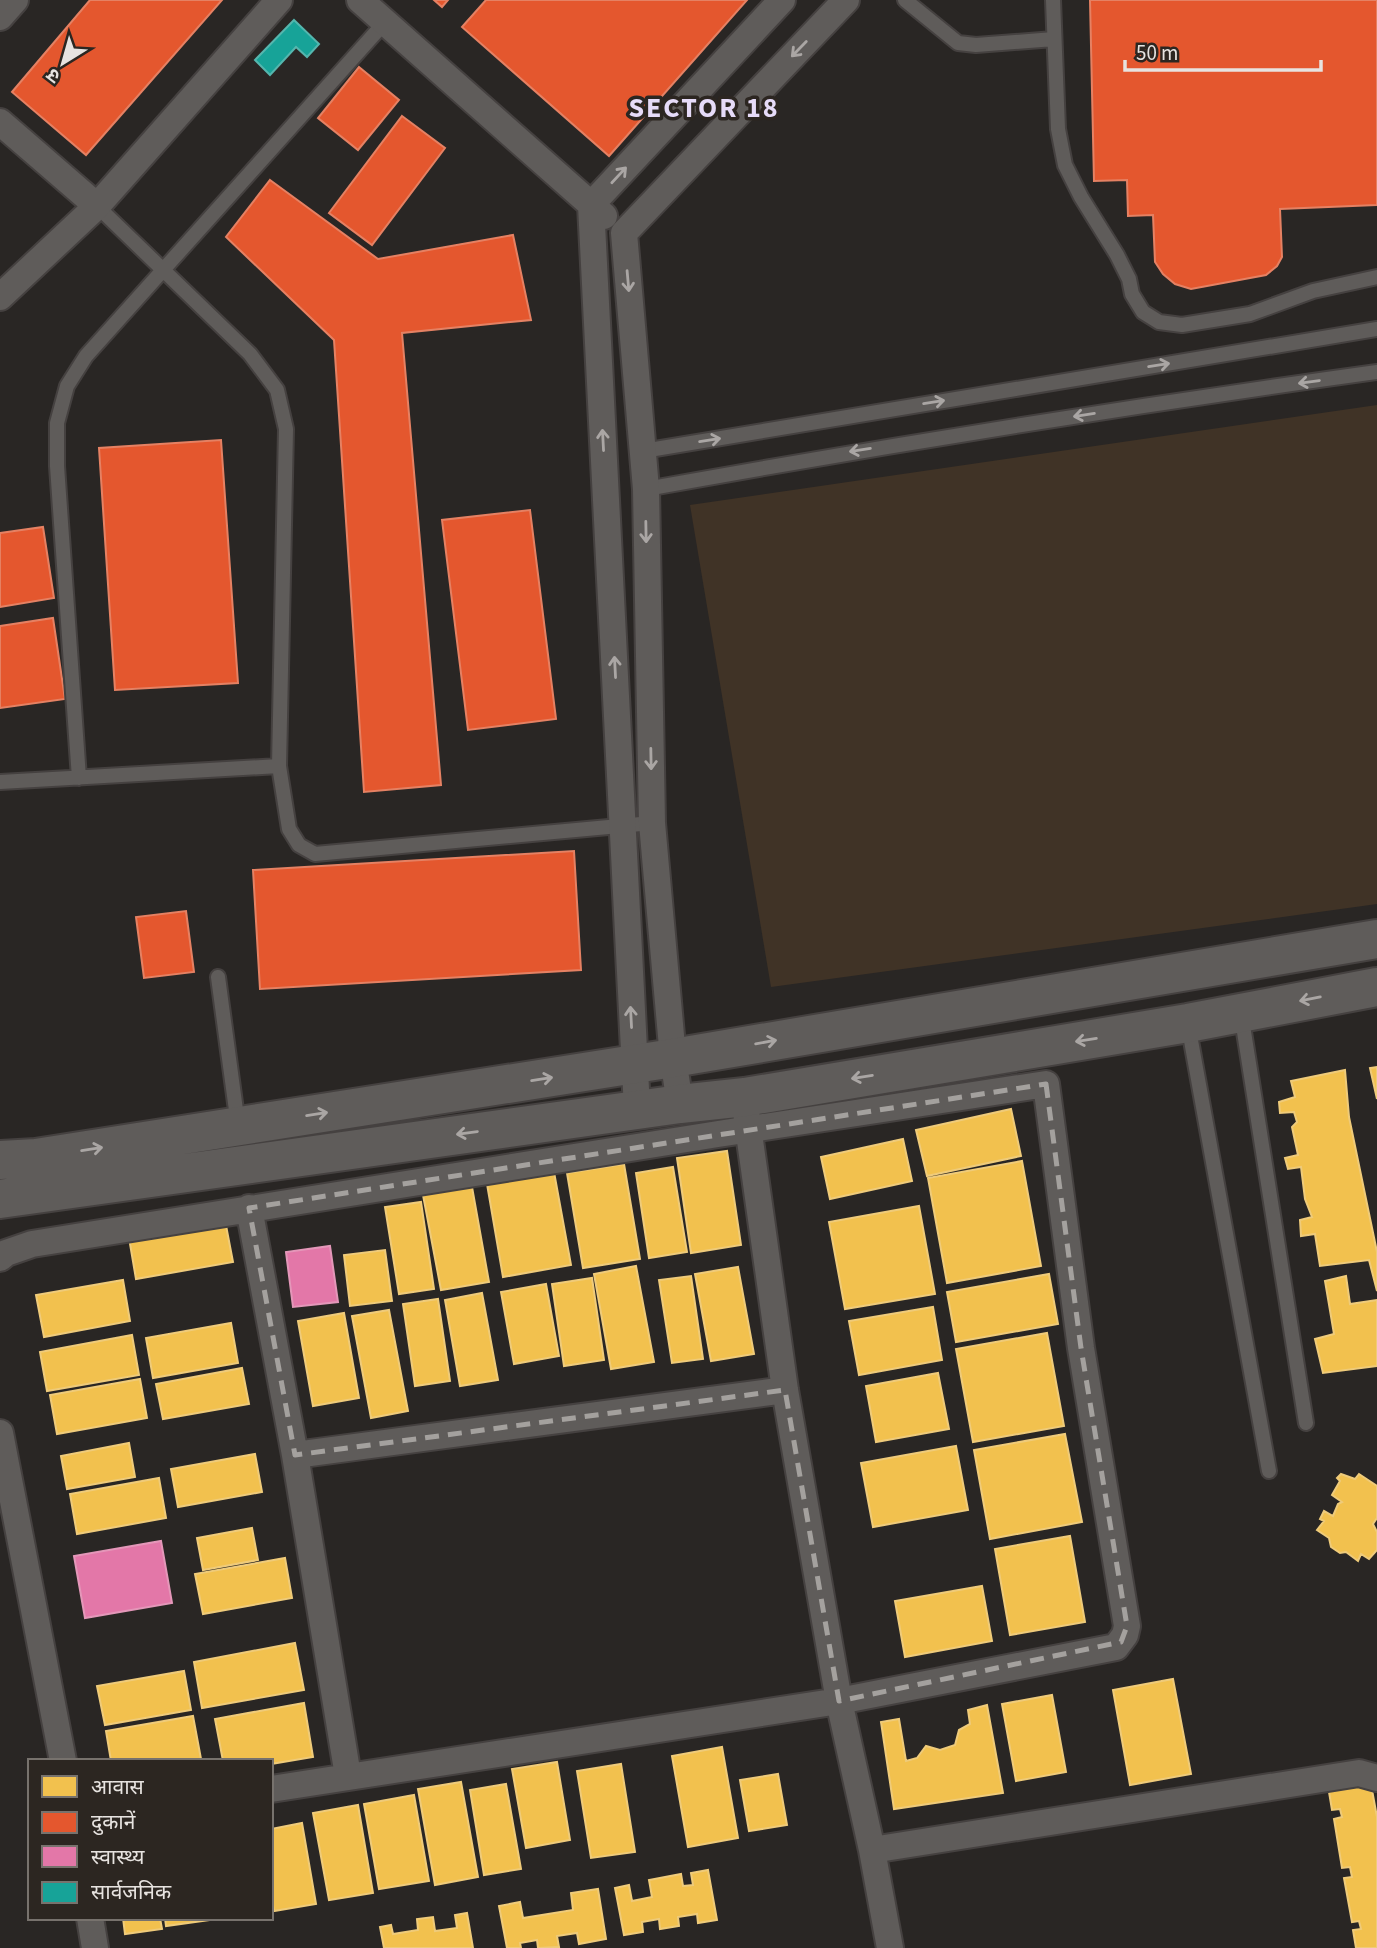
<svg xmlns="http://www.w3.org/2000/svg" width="1377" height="1948" font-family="'Source Sans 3','Noto Sans Devanagari',sans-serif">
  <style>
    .green { fill: #403326 }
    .homes { fill: #f2c14e; stroke: #efcb7a; stroke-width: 2 }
    .shops { fill: #e4572e; stroke: #e58163; stroke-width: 2 }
    .health { fill: #e377a8; stroke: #e497b9; stroke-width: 2 }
    .public { fill: #17a398; stroke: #55b6ae; stroke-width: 2 }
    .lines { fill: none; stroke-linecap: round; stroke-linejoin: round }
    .lane-casing { stroke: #454140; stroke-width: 18 }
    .street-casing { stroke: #454140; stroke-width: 30 }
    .secondary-casing { stroke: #454140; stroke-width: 42 }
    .lane { stroke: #5f5c5a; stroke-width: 14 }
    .street { stroke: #5f5c5a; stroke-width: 26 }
    .secondary { stroke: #5f5c5a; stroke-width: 38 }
    .oneway { stroke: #aaa6a4 }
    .marked { fill: none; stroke: #a4a19e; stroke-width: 5; stroke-dasharray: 14 9; stroke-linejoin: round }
    .labels { text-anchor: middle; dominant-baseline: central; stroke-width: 7; stroke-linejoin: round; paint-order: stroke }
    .district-label { font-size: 28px; font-weight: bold; letter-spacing: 2px; fill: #e6dbf8; stroke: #2c2621 }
  </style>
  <rect width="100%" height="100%" fill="#292624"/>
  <path class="green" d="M1377,405V904L771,987L690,505Z"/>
  <path class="homes" d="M1377,1067V1099L1370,1068Z
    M1345,1070L1349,1117L1377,1252V1291L1369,1260L1320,1266L1315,1234L1301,1236L1300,1220L1312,1217L1305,1199L1301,1167L1288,1169L1285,1158L1298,1155L1292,1127L1297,1122L1294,1112L1280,1113L1279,1102L1295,1097L1291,1081Z
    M1011,1109L1021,1156L927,1176L916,1130Z
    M903,1139L912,1181L830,1199L821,1157Z
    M727,1151L741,1245L691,1253L677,1158Z
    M1022,1161L1041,1266L947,1283L928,1178Z
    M624,1164L640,1259L583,1268L567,1173Z
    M673,1167L687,1252L649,1258L636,1173Z
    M554,1172L571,1265L503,1277L487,1184Z
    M472,1187L489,1282L441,1290L423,1195Z
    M421,1202L434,1289L399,1294L385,1207Z
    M919,1206L935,1294L845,1309L829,1222Z
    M224,1215L233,1262L136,1279L128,1232Z
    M385,1250L392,1301L350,1306L344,1255Z
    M636,1266L654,1362L611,1369L594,1274Z
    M738,1267L754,1354L711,1361L695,1274Z
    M1049,1274L1058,1324L956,1342L947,1292Z
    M691,1276L703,1359L672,1363L659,1280Z
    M1346,1276L1350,1304L1377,1300V1366L1323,1373L1315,1339L1334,1334L1325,1281Z
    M592,1278L604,1360L564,1366L552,1284Z
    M123,1280L130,1321L44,1337L36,1295Z
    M546,1284L559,1356L514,1364L501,1292Z
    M482,1293L498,1380L460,1386L445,1300Z
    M438,1299L450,1381L415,1386L403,1304Z
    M933,1307L942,1360L859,1375L849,1321Z
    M389,1310L408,1411L371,1418L352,1316Z
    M344,1313L359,1398L313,1406L298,1321Z
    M231,1323L238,1363L153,1378L146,1338Z
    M1047,1333L1064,1426L973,1442L956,1349Z
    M132,1335L139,1375L47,1391L40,1352Z
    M242,1368L249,1404L163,1419L156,1384Z
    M938,1373L949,1429L876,1442L866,1386Z
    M140,1379L147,1418L57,1434L50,1395Z
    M1065,1434L1082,1522L990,1539L974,1450Z
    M129,1443L135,1477L67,1489L61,1456Z
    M956,1446L968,1510L873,1527L861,1463Z
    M255,1454L262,1492L178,1507L171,1469Z
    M1341,1474L1355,1479L1359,1474L1377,1486V1518L1373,1524L1377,1532V1550L1369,1559L1361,1554L1358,1561L1346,1552L1340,1553L1331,1547L1329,1538L1317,1530L1324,1521L1320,1519L1324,1511L1333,1516L1338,1504L1342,1502L1332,1495L1340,1481L1337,1478Z
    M159,1478L166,1518L77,1534L70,1494Z
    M252,1528L258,1560L203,1570L197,1538Z
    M1070,1536L1085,1622L1010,1635L995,1549Z
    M285,1558L292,1598L203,1614L195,1574Z
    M982,1586L992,1641L905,1657L895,1601Z
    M295,1643L304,1690L202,1708L194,1662Z
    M184,1671L191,1710L105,1725L97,1686Z
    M1173,1679L1191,1774L1130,1785L1113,1690Z
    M1052,1695L1066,1772L1016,1781L1002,1704Z
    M304,1703L313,1757L271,1764V1761H223L215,1719Z
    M987,1705L1003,1793L894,1809L881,1722L899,1719L906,1761L917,1758L926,1746L940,1750L955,1745L959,1730L970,1724L968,1710Z
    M193,1716L201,1759L189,1761H111L106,1731Z
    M722,1747L738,1838L688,1847L672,1756Z
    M557,1762L570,1840L526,1848L512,1769Z
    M621,1764L635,1852L591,1858L577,1771Z
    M778,1774L787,1825L749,1831L740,1780Z
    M1370,1779L1377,1817V1948H1356L1353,1930L1361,1929L1359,1921L1352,1922L1344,1878L1352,1877L1350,1867L1342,1868L1334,1819L1342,1817L1340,1809L1332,1810L1328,1786Z
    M461,1782L478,1877L435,1885L418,1789Z
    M506,1784L521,1869L484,1875L470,1790Z
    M414,1795L429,1881L379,1889L364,1804Z
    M358,1805L373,1893L329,1900L313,1813Z
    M302,1823L316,1904L274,1911L271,1893V1829Z
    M708,1870L717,1920L698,1923L697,1914L678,1917L679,1926L660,1929L659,1919L642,1922L643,1932L624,1935L615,1888L629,1885L632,1901L652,1897L649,1880L681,1874L683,1886L693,1885L691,1873Z
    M598,1889L606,1939L579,1944L577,1933L557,1936L559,1947L538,1948L537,1940L520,1943L521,1948H507L499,1906L520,1902L523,1918L573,1910L571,1893Z
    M467,1913L473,1948H384L380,1927L391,1925L393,1934L418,1930L417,1919L433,1917L435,1931L457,1928L455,1915Z
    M123,1918H160L162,1929L125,1934Z
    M165,1918H209L210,1920L166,1926Z"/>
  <path class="shops" d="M90,0H222L86,155L12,92Z
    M434,0H448L442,7Z
    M486,0H747L609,156L462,27Z
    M1090,0H1377V205L1280,209L1282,257L1277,266L1266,275L1191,289L1175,284L1163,274L1155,262L1153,215L1128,216L1127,180L1094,181Z
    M359,67L399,100L358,150L318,118Z
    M402,116L445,148L372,245L329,213Z
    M270,180L378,259L513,235L531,320L402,333L441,785L364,792L334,340L226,237Z
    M221,440L238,683L115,690L99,448Z
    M530,510L556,719L468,730L442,520Z
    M43,527L54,598L0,607V533Z
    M53,618L65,699L0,708V626Z
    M574,851L581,970L260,989L253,870Z
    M186,911L194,972L144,978L136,917Z"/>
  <path class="health" d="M330,1246L338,1302L293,1307L286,1252Z
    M161,1541L172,1603L85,1618L74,1556Z"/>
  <path class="public" d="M294,20L319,44L307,57L296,47L270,75L255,60Z
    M294,20L319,44L307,57L296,47L270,75L255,60Z"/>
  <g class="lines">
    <defs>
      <path id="lane" d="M905,0L958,43L976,45L1054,39
        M1053,0L1058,129L1065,165L1081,197L1117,255L1129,279L1132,294L1143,312L1159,322L1182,325L1250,314L1313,291L1377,277
        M643,451L1377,329
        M646,489C889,445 1132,406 1377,372
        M279,766L289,829L299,845L315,854L652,823
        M79,778L57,466V423L67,386L86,356L386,21
        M0,782L279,766L286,429L277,390L250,354L97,206
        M218,977L238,1125
        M1241,1013L1306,1423
        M1188,1024L1269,1471"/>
      <path id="street" d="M360,0L604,216
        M0,17L15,0
        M0,122L97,206
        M0,297L97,206L279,0
        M680,1104L673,1058L652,823L646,489L624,233L846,0
        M637,1109L591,205L782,0
        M746,1112L785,1390L839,1701L872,1850L890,1948
        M249,1208L295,1455L348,1776
        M0,1258L6,1253L32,1244L718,1134L1046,1084L1081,1348L1127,1626L1125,1635L1116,1647L839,1701L271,1789
        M0,1433L63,1761
        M295,1455L785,1390
        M872,1850L1359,1773L1377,1778
        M90,1918L95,1948"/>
      <path id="secondary" d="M0,1160L36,1158L673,1058L1377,939
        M0,1199L680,1104L745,1097L1188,1023L1377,987"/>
    </defs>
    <use href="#lane" class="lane-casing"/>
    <use href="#street" class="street-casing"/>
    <use href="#secondary" class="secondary-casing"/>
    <use href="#lane" class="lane"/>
    <use href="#street" class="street"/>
    <use href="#secondary" class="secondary"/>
  </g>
  <defs><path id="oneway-shaft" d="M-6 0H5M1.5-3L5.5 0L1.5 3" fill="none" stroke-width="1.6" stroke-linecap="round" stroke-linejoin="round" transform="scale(1.75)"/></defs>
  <g class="oneway">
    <use href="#oneway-shaft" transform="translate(799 49) rotate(134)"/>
    <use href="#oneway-shaft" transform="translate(619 175) rotate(-47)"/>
    <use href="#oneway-shaft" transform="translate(628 281) rotate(85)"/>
    <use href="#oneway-shaft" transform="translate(1159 365) rotate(-9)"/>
    <use href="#oneway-shaft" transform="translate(1309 382) rotate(172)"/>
    <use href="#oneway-shaft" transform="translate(934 402) rotate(-9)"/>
    <use href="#oneway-shaft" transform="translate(1084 415) rotate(171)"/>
    <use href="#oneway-shaft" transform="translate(603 440) rotate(-93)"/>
    <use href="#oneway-shaft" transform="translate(710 440) rotate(-9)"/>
    <use href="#oneway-shaft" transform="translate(860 450) rotate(171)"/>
    <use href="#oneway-shaft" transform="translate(646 532) rotate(89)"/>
    <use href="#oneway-shaft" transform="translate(615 667) rotate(-93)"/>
    <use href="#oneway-shaft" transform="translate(651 759) rotate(89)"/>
    <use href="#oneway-shaft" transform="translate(1310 999) rotate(169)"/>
    <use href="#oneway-shaft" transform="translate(631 1017) rotate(-93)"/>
    <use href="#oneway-shaft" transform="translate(1086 1040) rotate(171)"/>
    <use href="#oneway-shaft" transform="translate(766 1042) rotate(-10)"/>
    <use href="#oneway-shaft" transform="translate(862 1077) rotate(171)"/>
    <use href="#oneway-shaft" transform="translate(542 1079) rotate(-9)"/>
    <use href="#oneway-shaft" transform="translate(317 1114) rotate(-9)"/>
    <use href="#oneway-shaft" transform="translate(467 1133) rotate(172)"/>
    <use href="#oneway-shaft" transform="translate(92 1149) rotate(-9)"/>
  </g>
  <path class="marked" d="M1046,1084L1081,1348L1127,1626L1121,1642L839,1701L785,1390L295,1455L249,1208Z"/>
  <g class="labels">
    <g class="district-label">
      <text x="704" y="108">SECTOR 18</text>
    </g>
  </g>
  <rect x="28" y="1759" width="245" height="161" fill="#2c2621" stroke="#77726d" stroke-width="2"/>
  <rect x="42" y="1776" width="35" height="21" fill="#f2c14e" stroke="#77726d" stroke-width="2"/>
  <text x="91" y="1794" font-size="21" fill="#e7e3e0">आवास</text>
  <rect x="42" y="1812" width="35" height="21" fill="#e4572e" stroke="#77726d" stroke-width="2"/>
  <text x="91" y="1829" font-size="21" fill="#e7e3e0">दुकानें</text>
  <rect x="42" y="1846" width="35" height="21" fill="#e377a8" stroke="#77726d" stroke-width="2"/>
  <text x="91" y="1864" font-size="21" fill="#e7e3e0">स्वास्थ्य</text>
  <rect x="42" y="1882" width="35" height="21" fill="#17a398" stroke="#77726d" stroke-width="2"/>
  <text x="91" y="1899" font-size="21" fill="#e7e3e0">सार्वजनिक</text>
  <g transform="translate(63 63) rotate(217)" stroke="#2c2621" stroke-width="5" paint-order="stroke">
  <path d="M0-5L12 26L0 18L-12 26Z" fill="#e7e3e0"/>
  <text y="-10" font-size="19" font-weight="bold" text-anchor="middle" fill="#e7e3e0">उ</text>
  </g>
  <path d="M1125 60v10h196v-10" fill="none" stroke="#e7e3e0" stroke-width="3.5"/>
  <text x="1136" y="60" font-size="21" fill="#e7e3e0" stroke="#2c2621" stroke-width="5" paint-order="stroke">50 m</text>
</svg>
